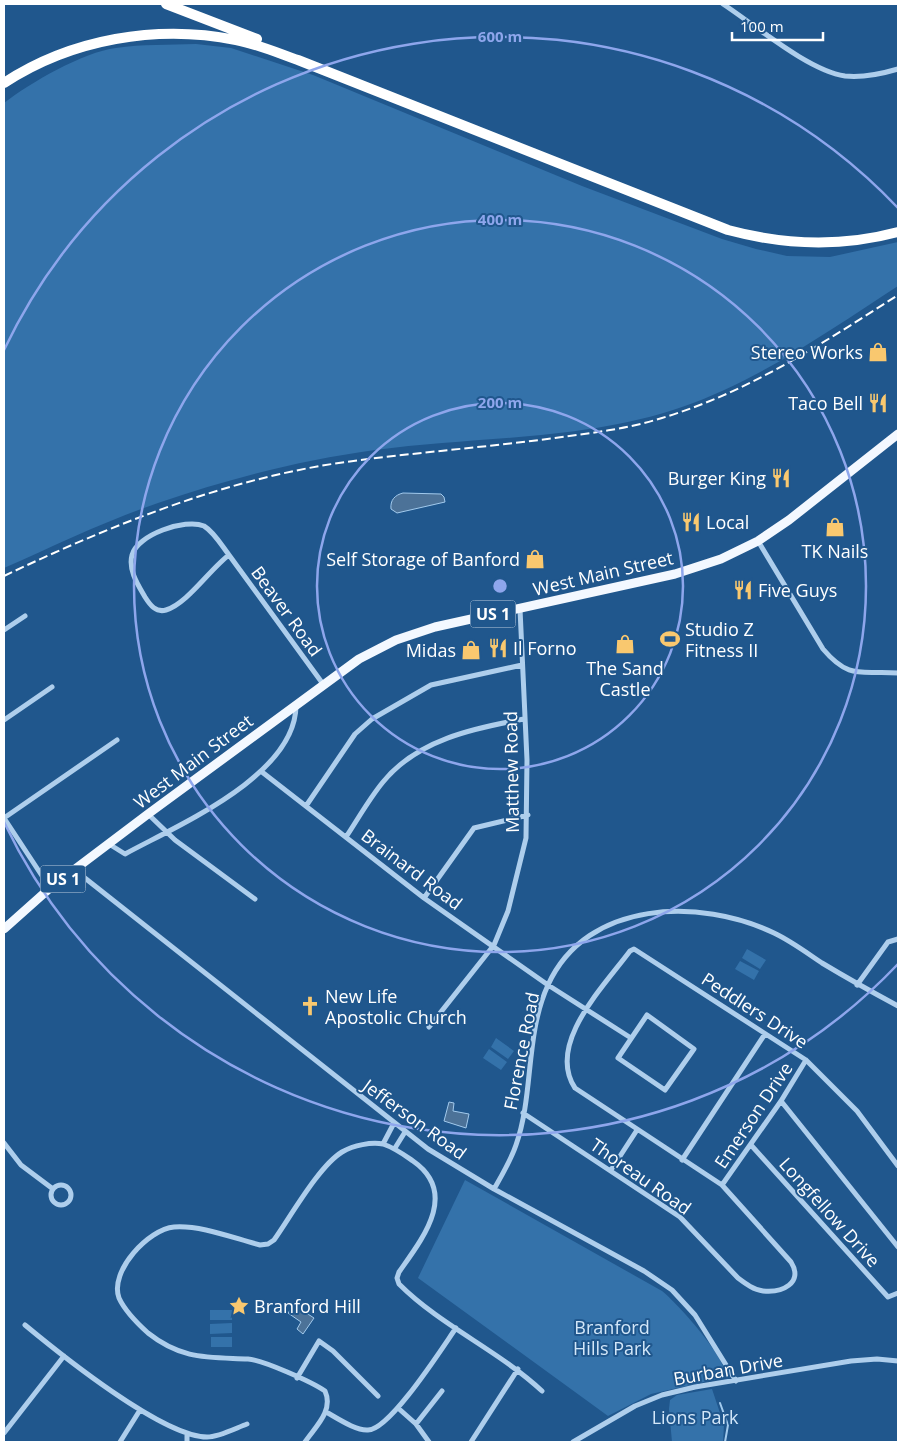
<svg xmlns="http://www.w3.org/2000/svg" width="902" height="1446" font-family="'Open Sans',sans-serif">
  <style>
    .green { fill: #3472aa }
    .water { fill: #4c7298; stroke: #a2caed }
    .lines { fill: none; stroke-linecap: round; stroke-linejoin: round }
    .stream { stroke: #a2caed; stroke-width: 2 }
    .street { stroke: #aeceec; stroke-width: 5 }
    .primary { stroke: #f3f8ff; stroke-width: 9 }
    .highway { stroke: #fff; stroke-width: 10 }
    .rail { stroke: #fff; stroke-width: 2; stroke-dasharray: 9 4; stroke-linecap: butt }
    .ring { fill: none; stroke: #8ea6ec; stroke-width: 2.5 }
    .labels { text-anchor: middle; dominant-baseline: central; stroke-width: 4; stroke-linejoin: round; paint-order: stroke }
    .shield { fill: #20578d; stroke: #bccddd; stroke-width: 1 }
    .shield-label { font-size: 16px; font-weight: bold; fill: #fff }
    .poi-label { font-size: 18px; fill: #fff; stroke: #20578d; text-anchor: start }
    .street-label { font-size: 18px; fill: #fff; stroke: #20578d }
    .park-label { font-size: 18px; fill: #d3e7f9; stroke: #20578d }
    .centre { fill: #8ea6ec; stroke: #20578d; stroke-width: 2.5 }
    .ring-label { font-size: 15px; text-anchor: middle; font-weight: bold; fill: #8ea6ec; stroke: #20578d; stroke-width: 4; stroke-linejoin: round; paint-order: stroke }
  </style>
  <rect width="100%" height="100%" fill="#20578d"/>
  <path class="green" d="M196,44L231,48L313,75L582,186L722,239L756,249L787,256L830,257L898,242V286C830,330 760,380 682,407C584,441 477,436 375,450C301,460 228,479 158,503C105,521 54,546 4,568V103C30,83 83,52 116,48C142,44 170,45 196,44Z
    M747,949L766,960L760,969L742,958Z
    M740,961L759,971L754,980L735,969Z
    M496,1038L514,1051L508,1059L491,1047Z
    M489,1049L507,1062L501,1070L483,1058Z
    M465,1180L662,1291C678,1304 727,1358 726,1377L651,1394L608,1416L418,1278Z
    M232,1310V1320H210V1310Z
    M232,1323V1333L210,1334V1324Z
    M211,1337H232V1347H211Z
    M712,1389L724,1425L723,1442H672L669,1409L670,1400L677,1395Z"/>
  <path class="water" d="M403,493L441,494L444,497L445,502L397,513L391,509C390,500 395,495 403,493Z
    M449,1102L454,1103L453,1111L469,1114L466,1128L444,1121Z
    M294,1305L314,1318L303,1334L297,1329L301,1322L288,1313Z"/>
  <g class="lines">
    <path class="stream" d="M720,1403L728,1425L725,1442"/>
    <path class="street" d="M723,4C755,25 809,71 845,76C863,78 881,74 898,69
      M758,541L823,649C850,681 862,670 898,673
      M229,555C222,546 214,532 204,526C185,518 137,535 132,555C128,570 138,585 145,597C150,605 156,613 166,610C187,604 210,569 229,555L323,684
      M4,630L25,616
      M4,720L52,687
      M262,772L424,898L548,985L631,1038
      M306,806L355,734L372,719L431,685L522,665
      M148,814L175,840L255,899
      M4,818L117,740
      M4,818L50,888
      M346,837C358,819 369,799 383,782C417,740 474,728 524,719
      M109,844L125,854C178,825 295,776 296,706
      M76,871L428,1149L494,1189L644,1271L672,1290L695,1315L736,1381
      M424,898L474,828L528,815
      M857,985L888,942L898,939
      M647,1015L694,1049L665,1090L618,1058Z
      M429,1027L494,945L508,911L526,838L527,760L520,609
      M781,1101L898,1247
      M523,1113L680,1217L738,1278C746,1284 754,1290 763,1291C782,1293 804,1283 791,1262L722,1185L575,1088C546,1044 604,986 630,951L634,949L806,1060L857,1111L898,1166
      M4,1143L21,1165L53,1189
      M383,1144C395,1148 403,1154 413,1161C459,1193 423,1238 399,1272L397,1278L399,1284C441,1326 498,1350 542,1391
      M751,1145L888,1297L898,1293
      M395,1148L405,1132
      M682,1160L765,1034
      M611,1170L637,1130
      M51 1195a10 10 0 1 1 20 0a10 10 0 1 1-20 0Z
      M722,1185L781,1101L806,1060
      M494,1189C502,1175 511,1160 516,1145C534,1094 525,1035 548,985C587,899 701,898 774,933C791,941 807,953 822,963C847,978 872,992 898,1006
      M25,1325C60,1354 163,1437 207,1437C219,1437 236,1428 247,1424
      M297,1378L319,1341L333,1351L378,1396
      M398,1408L416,1424L429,1442
      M326,1412C337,1418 356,1431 368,1430C390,1430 442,1348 456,1328
      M416,1424L442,1391
      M4,1433L64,1356
      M120,1442L140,1410
      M187,1442V1433
      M305,1442C315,1427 334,1411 325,1391C312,1382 263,1360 248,1359C208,1357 182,1360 148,1333C138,1324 125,1311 119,1298C109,1271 149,1229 174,1227C201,1225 233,1238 260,1245L268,1244L274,1240C291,1216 319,1166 342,1152C354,1145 371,1142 383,1144L394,1123
      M471,1442L518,1369
      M573,1442L635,1406L662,1395L695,1387L851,1361L877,1359L898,1361"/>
    <path class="primary" d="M4,929L50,888L148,814L359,659L396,640L435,627L675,574L721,559L758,541L789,520L898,434"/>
    <path class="highway" d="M166,4L257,39
      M4,83C71,39 157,24 236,40C257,44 278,53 298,60L728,230C784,245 842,247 898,232"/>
    <path class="rail" d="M4,576C107,527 218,482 332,464C406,453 481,448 555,438C591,433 627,429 662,418C749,392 823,343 898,295"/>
  </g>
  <g class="ring">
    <circle cx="500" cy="586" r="183"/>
    <circle cx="500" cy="586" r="366"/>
    <path d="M898 964A549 549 0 0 1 4 822M4 350A549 549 0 0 1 898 208"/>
  </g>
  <defs>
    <symbol id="shop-bare" viewBox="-9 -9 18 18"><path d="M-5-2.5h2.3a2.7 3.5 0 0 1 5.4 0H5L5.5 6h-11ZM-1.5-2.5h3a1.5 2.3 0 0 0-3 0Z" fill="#f9c86f" stroke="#20578d" stroke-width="2.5" paint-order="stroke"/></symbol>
    <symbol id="restaurant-bare" viewBox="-9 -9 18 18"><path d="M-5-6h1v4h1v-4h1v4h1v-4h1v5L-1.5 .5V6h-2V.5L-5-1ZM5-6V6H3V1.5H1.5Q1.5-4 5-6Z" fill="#f9c86f" stroke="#20578d" stroke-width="2.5" paint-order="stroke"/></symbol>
    <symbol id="stadium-bare" viewBox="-9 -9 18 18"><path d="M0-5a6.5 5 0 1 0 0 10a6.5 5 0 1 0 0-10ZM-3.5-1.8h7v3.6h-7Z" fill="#f9c86f" stroke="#20578d" stroke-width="2.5" paint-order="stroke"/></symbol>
    <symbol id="church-bare" viewBox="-9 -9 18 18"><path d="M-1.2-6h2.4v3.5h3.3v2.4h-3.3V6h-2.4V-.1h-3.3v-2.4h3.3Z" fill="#f9c86f" stroke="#20578d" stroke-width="2.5" paint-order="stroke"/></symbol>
    <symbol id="sight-bare" viewBox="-9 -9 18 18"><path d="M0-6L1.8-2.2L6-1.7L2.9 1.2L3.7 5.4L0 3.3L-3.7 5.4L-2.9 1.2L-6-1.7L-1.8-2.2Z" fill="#f9c86f" stroke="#20578d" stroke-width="2.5" paint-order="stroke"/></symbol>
  </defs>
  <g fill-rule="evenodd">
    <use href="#shop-bare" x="864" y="338" width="28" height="28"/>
    <use href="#restaurant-bare" x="864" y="389" width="28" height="28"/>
    <use href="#restaurant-bare" x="767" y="464" width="28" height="28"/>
    <use href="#restaurant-bare" x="677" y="508" width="28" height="28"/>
    <use href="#shop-bare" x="821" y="513" width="28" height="28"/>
    <use href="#shop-bare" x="521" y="545" width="28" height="28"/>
    <use href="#restaurant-bare" x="729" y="576" width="28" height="28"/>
    <use href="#stadium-bare" x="656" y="625" width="28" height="28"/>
    <use href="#shop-bare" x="611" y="630" width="28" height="28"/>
    <use href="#restaurant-bare" x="484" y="634" width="28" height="28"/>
    <use href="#shop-bare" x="457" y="636" width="28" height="28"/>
    <use href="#church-bare" x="296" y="992" width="28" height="28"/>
    <use href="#sight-bare" x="225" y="1292" width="28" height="28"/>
  </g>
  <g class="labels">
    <g class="shield">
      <rect x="470.5" y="600.5" width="45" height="27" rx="4"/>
      <rect x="40.5" y="865.5" width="45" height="27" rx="4"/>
    </g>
    <g class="shield-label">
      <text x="493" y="614">US 1</text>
      <text x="63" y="879">US 1</text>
    </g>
    <g class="poi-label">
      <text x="863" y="352" text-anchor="end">Stereo Works</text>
      <text x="863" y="403" text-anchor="end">Taco Bell</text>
      <text x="766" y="478" text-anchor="end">Burger King</text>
      <text x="706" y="522">Local</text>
      <text x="835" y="551" text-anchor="middle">TK Nails</text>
      <text x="520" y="559" text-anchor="end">Self Storage of Banford</text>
      <text x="758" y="590">Five Guys</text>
      <text x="685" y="629">Studio Z<tspan x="685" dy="21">Fitness II</tspan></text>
      <text x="513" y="648">Il Forno</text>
      <text x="456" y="650" text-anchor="end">Midas</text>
      <text x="625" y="668" text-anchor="middle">The Sand<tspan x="625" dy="21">Castle</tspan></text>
      <text x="325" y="996">New Life<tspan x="325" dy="21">Apostolic Church</tspan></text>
      <text x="254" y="1306">Branford Hill</text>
    </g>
    <g class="street-label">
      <text transform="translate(603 573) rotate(-13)">West Main Street</text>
      <text transform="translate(287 611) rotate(54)">Beaver Road</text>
      <text transform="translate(193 761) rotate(-37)">West Main Street</text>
      <text transform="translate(511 772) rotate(-91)">Matthew Road</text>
      <text transform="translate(412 869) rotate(37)">Brainard Road</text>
      <text transform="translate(755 1010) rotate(33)">Peddlers Drive</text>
      <text transform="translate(521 1051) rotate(-79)">Florence Road</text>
      <text transform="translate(753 1115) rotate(-56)">Emerson Drive</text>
      <text transform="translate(415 1119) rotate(36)">Jefferson Road</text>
      <text transform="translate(641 1176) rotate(35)">Thoreau Road</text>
      <text transform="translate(830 1212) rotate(48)">Longfellow Drive</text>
      <text transform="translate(728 1369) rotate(-10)">Burban Drive</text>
    </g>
    <g class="park-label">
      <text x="612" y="1327">Branford<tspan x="612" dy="21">Hills Park</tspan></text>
      <text x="695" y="1417">Lions Park</text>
    </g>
  </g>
  <circle cx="500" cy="586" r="8" class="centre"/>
  <g class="ring-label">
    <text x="500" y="42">600 m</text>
    <text x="500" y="225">400 m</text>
    <text x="500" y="408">200 m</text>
  </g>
  <rect width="902" height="1446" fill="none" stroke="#ffffff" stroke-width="10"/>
  <path d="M732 32v8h91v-8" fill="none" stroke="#ffffff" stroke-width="2.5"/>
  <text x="740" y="32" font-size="15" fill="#ffffff" stroke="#20578d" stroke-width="4" paint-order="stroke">100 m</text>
</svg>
